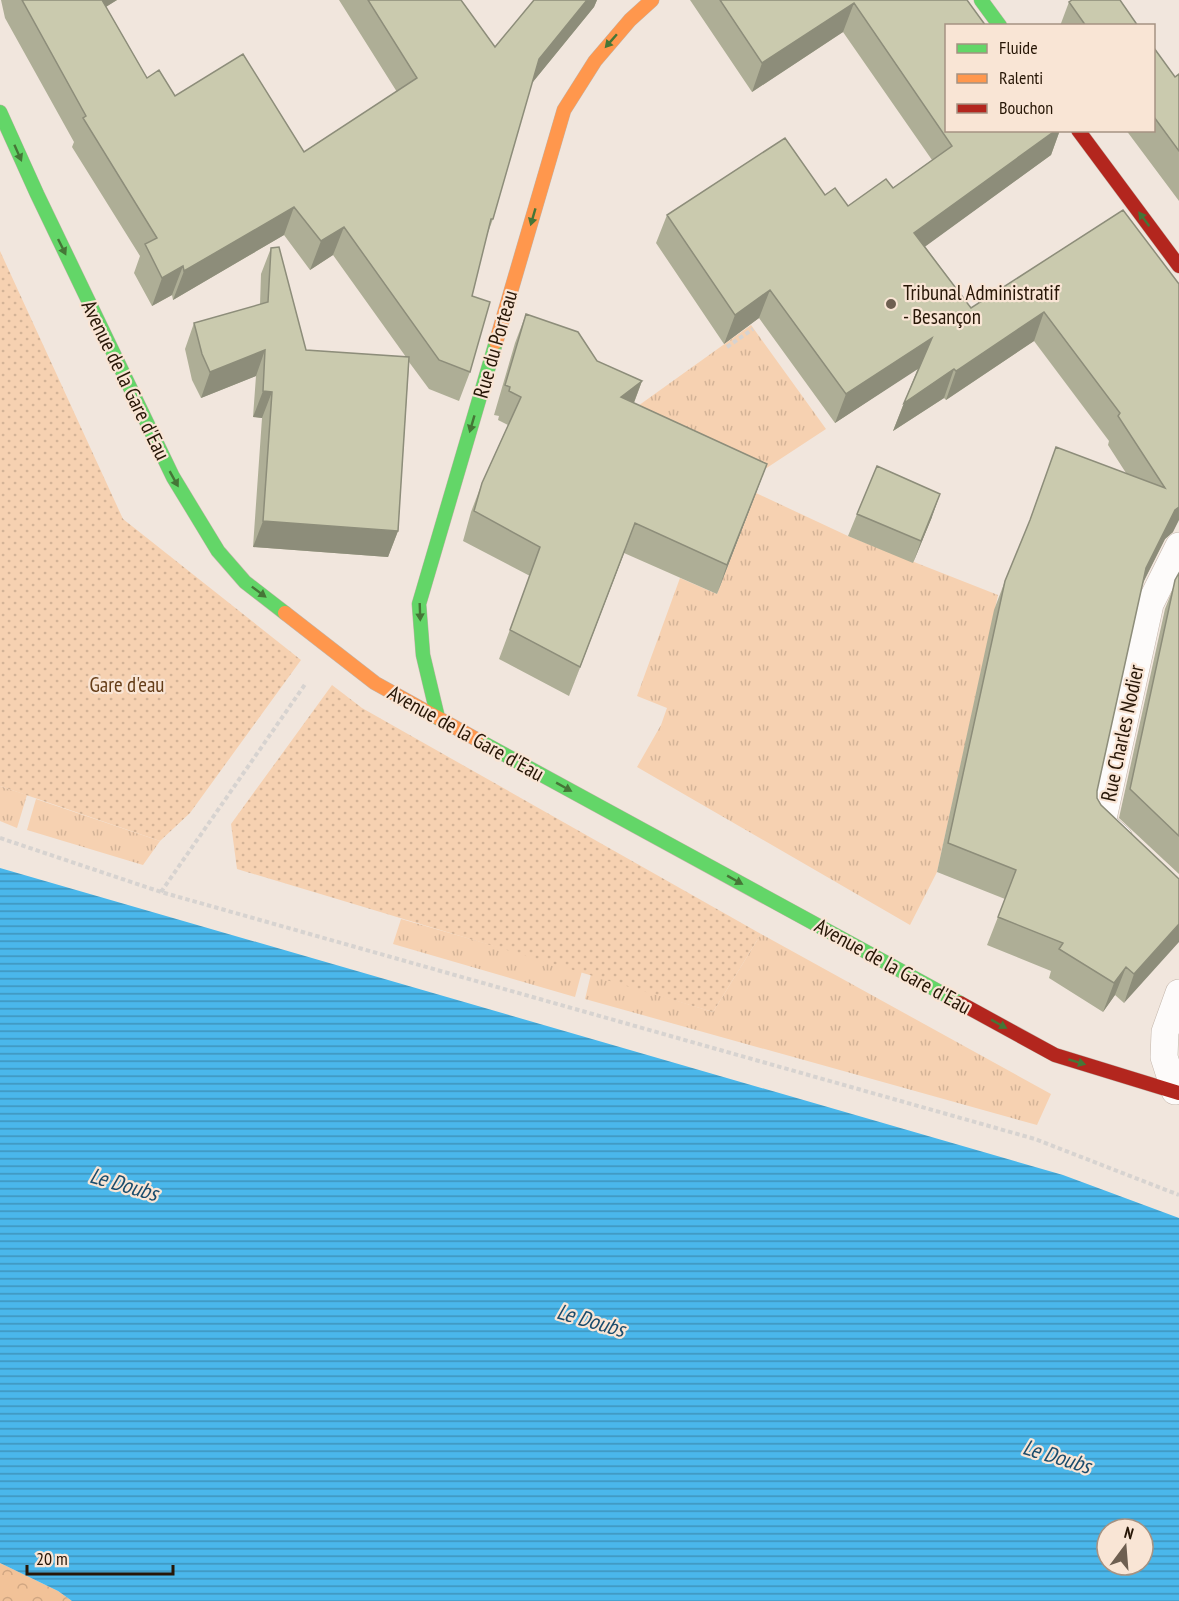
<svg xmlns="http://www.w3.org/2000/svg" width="1179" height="1601" font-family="'PT Sans Narrow',sans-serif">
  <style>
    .grass { fill: url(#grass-tufts) }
    .forest { fill: url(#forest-crowns) }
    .garden { fill: url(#garden-dots) }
    .water { fill: url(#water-rules); fill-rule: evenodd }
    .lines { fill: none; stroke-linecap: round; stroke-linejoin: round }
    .lane-casing { stroke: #c2b4a9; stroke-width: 28 }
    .fast-casing { stroke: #c2b4a9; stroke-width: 15 }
    .slow-casing { stroke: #c2b4a9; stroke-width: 15 }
    .jam-casing { stroke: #c2b4a9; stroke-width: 15 }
    .path { stroke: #d7d3d0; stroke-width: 4; stroke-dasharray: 4.5 3; stroke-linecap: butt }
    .lane { stroke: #fdfbfa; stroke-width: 27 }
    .fast { stroke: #63d668; stroke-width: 14 }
    .slow { stroke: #ff974d; stroke-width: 14 }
    .jam { stroke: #b3261e; stroke-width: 14 }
    .wall { fill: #aeae96 }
    .shaded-wall { fill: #8d8d7a }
    .building { fill: #cacaae; stroke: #8d8d7a; stroke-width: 1.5 }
    .oneway { fill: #457637 }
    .poi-dot { fill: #6e5f51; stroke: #f9e5d5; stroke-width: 2 }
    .labels { text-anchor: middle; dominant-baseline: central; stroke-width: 4.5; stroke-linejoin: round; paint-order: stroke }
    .poi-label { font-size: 21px; fill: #271606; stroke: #f9e5d5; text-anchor: start }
    .street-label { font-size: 21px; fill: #271606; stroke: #f9e5d5 }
    .park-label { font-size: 21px; fill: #653d18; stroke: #f9e5d5 }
    .water-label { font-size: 22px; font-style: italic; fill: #1a4c6c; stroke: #f9e5d5 }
  </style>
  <defs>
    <pattern id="grass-tufts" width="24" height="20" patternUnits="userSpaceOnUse" patternTransform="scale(1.5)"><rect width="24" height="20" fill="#f6d1b1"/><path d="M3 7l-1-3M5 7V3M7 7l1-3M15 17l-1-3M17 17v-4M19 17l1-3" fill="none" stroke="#d3b397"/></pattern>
    <pattern id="forest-crowns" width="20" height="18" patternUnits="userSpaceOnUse" patternTransform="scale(1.5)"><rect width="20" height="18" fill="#f2c298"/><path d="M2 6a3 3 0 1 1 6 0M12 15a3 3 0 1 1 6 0" fill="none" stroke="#d0a682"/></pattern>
    <pattern id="garden-dots" width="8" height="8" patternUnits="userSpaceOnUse" patternTransform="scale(1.5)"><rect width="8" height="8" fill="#f6d1b1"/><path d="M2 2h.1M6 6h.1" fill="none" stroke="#d3b397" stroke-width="1.8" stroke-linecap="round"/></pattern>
    <pattern id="water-rules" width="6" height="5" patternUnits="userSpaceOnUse" patternTransform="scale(1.5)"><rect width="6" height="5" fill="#4ab7eb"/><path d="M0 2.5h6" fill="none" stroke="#3e94bc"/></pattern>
  </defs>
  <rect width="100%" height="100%" fill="#f1e6dd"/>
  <path class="grass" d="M751,325L826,429L739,486L610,426Z
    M756,493L848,536L998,595L937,872L910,925L637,767L661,725L667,708L637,696L680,578L717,594Z
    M0,786L27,795L17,828L0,821Z
    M36,799L160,841L143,865L27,830Z
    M401,919L582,971L575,997L393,944Z
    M761,934L1051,1094L1037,1125L585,999L591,974L713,1012Z"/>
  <path class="forest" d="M0,1563L58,1591L72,1601H0Z"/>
  <path class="garden" d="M0,251L123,519L301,660L190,813L160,841L0,786Z
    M332,685L362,708L761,934L713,1012L237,869L231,824Z"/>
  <path class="water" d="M0,868L1063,1175L1179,1218V1601H72L58,1591L0,1563ZM1107,1529H1143V1565H1107Z"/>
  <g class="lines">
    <defs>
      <path id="lane" d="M1119,838L1102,823L1150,604L1179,546
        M1175,1091L1164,1057L1165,1032L1179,993"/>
      <path id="fast" d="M981,0L1000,26
        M0,112L37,194L173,477L218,551L245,582L285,613
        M438,718L423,655L419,604L496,342
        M476,739L960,1003"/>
      <path id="slow" d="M496,342L564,110L595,61L630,20L652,0
        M285,613L375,683L476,739"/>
      <path id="jam" d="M1078,130L1179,266
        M960,1003L1055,1055L1179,1093"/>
    </defs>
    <use href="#lane" class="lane-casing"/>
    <use href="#fast" class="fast-casing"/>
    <use href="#slow" class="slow-casing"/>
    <use href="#jam" class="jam-casing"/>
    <path class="path" d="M727,347L753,329
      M0,838L161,892L1035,1139L1179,1195
      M161,892L306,683"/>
    <use href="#lane" class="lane"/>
    <use href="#fast" class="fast"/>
    <use href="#slow" class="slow"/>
    <use href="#jam" class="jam"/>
  </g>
  <path class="wall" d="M1,0H117L106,7L147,78L175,96L304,152L397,92L339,0H461L495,47L534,0H597L594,7L532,83L493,219L486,238L472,296L470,372L459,401L429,389L409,362L398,531L388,557L253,547L262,418L253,417L256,376L201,398L192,380L185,349L194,323L260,305L261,274L271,248L306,350L406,357L333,255L310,270L284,235L173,300L172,295L152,306L134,273L140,256L72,147L74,142L5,18Z
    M690,0H967L946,130H1060L1051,155L925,246L971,308L1123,210L1173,532L1165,539L1143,582L1097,791V798L1101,805L1179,879L1124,1003L1115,995L1103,1012L1049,978L1051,971L987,945L1005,899L937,872L994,610L1005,581L1126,473L1108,445L1109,441L1034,341L946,400L944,398L893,431L904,403L918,368L835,423L759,318L724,344L656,243L667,215L825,195L848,206L893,188L932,160L843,32L752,92Z
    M1069,2L1138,26H1060Z
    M1154,48L1175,77L1179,74V201L1126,130H1154Z
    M526,314L597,361L642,381L634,403L767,464L717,594L624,553L569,696L499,659L530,576L463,541L471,512L482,483L508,425L498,420L499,416L494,415L515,343Z
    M857,514L932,517L913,563L848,536Z
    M1179,573V874L1119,818L1165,609Z"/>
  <path class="shaded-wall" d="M93,0H117L86,19Z
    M587,0H597L594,7L528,88L539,59Z
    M854,3L843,32L752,92L762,63Z
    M1056,130H1060L1051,155L904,262L914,233Z
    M294,207L284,235L173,300L184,271Z
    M344,227L333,255L310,270L321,241Z
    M183,266L172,295L152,306L162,278Z
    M770,290L759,318L724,344L735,315Z
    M1044,312L1034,341L946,400L956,371Z
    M932,338L921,367L835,423L846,394Z
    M265,350L256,376L201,398L210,372Z
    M954,369L944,398L893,431L904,403Z
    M642,381L631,410L621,397Z
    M263,391L272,392L262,418L253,417Z
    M767,464L756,493L717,594L727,565Z
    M940,494L932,517L913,563L921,541Z
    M1179,507V520L1173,532L1165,539L1136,597L1146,568L1175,510Z
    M263,521L398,531L388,557L253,547Z
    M635,523L624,553L569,696L580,667Z
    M1179,924V942L1124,1003L1134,974Z
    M1126,967L1115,995L1103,1012L1114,983Z"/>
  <path class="building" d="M22,0H102L147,78L159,70L175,96L243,54L304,152L417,78L368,0H461L495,47L534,0H587L539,59L493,219H491L472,296L490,302L470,372L439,360L344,227L321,241L294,207L184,271L183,266L162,278L145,244L157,238L83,118L86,116Z
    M720,0H967L986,26H946V130H1056L914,233L971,308L1123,210L1179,284V507L1175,510L1146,568L1097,791V798L1101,805L1179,879V924L1134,974L1126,967L1114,983L1059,949L1063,943L998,917L1016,870L948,843L1005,581L1030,520L1056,447L1165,488L1118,416L1120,413L1044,312L956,371L954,369L904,403L932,338L846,394L770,290L735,315L667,215L785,138L825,195L835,188L848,206L886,179L893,188L952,146L854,3L762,63Z
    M1072,0H1120L1138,26H1086L1069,2Z
    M1154,48L1175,77L1179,74V151L1154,117Z
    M279,247L306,350L409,357L398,531L263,521L272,392L263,391L265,350L210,372L202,354L194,323L268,302L271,248Z
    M526,314L578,332L597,361L642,381L621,397L767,464L727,565L635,523L580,667L510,630L540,547L474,511L482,483L521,397L509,391L510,387L505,385Z
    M877,466L940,494L921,541L857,514Z
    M1179,573V836L1130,789L1175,580Z"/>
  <defs><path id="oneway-solid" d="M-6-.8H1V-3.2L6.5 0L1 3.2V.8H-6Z" transform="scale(1.5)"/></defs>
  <g class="oneway">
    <use href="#oneway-solid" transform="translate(611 41) rotate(131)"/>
    <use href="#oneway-solid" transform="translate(18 153) rotate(66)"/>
    <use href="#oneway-solid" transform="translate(533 217) rotate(106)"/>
    <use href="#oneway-solid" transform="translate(1144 219) rotate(-127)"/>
    <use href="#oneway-solid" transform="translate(62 247) rotate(64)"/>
    <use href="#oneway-solid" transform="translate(472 424) rotate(106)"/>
    <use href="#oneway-solid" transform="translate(174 479) rotate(61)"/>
    <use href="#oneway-solid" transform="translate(259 592) rotate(37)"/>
    <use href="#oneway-solid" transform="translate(420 612) rotate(88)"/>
    <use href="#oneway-solid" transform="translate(564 787) rotate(29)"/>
    <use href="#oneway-solid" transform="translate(735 880) rotate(29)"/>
    <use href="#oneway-solid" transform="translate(999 1024) rotate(29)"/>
    <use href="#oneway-solid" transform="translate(1077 1062) rotate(17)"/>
  </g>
  <circle class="poi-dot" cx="891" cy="304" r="6"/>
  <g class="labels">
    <g class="poi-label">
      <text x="903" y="292">Tribunal Administratif<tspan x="903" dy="24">- Besançon</tspan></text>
    </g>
    <g class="street-label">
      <text transform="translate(495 344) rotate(-74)">Rue du Porteau</text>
      <text transform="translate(126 380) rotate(64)">Avenue de la Gare d'Eau</text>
      <text transform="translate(466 733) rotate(29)">Avenue de la Gare d'Eau</text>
      <text transform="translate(1122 733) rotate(-78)">Rue Charles Nodier</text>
      <text transform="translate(893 966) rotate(29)">Avenue de la Gare d'Eau</text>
    </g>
    <g class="park-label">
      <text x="127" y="684">Gare d'eau</text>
    </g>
    <g class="water-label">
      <text transform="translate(124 1184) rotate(16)">Le Doubs</text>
      <text transform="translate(591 1320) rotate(16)">Le Doubs</text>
      <text transform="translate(1057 1456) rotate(17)">Le Doubs</text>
    </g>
  </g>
  <rect x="945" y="24" width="210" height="108" fill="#f9e5d5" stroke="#a59282" stroke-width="1.5"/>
  <rect x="957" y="44" width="30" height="9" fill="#63d668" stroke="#a59282" stroke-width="1.5"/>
  <text x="999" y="54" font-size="18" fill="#271606">Fluide</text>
  <rect x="957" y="74" width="30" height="9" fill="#ff974d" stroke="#a59282" stroke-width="1.5"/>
  <text x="999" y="84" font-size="18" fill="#271606">Ralenti</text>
  <rect x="957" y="104" width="30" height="9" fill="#b3261e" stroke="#a59282" stroke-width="1.5"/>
  <text x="999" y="114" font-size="18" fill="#271606">Bouchon</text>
  <g transform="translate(1125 1547) rotate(16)"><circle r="28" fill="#f9e5d5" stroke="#a59282" stroke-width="1.5"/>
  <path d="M0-4.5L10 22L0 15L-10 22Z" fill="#6e5f51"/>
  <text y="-9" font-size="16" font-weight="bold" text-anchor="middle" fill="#271606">N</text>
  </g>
  <path d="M27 1565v9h146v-9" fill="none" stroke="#271606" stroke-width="3"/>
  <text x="36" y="1565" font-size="18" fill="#271606" stroke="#f9e5d5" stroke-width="4.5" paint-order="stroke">20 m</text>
</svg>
